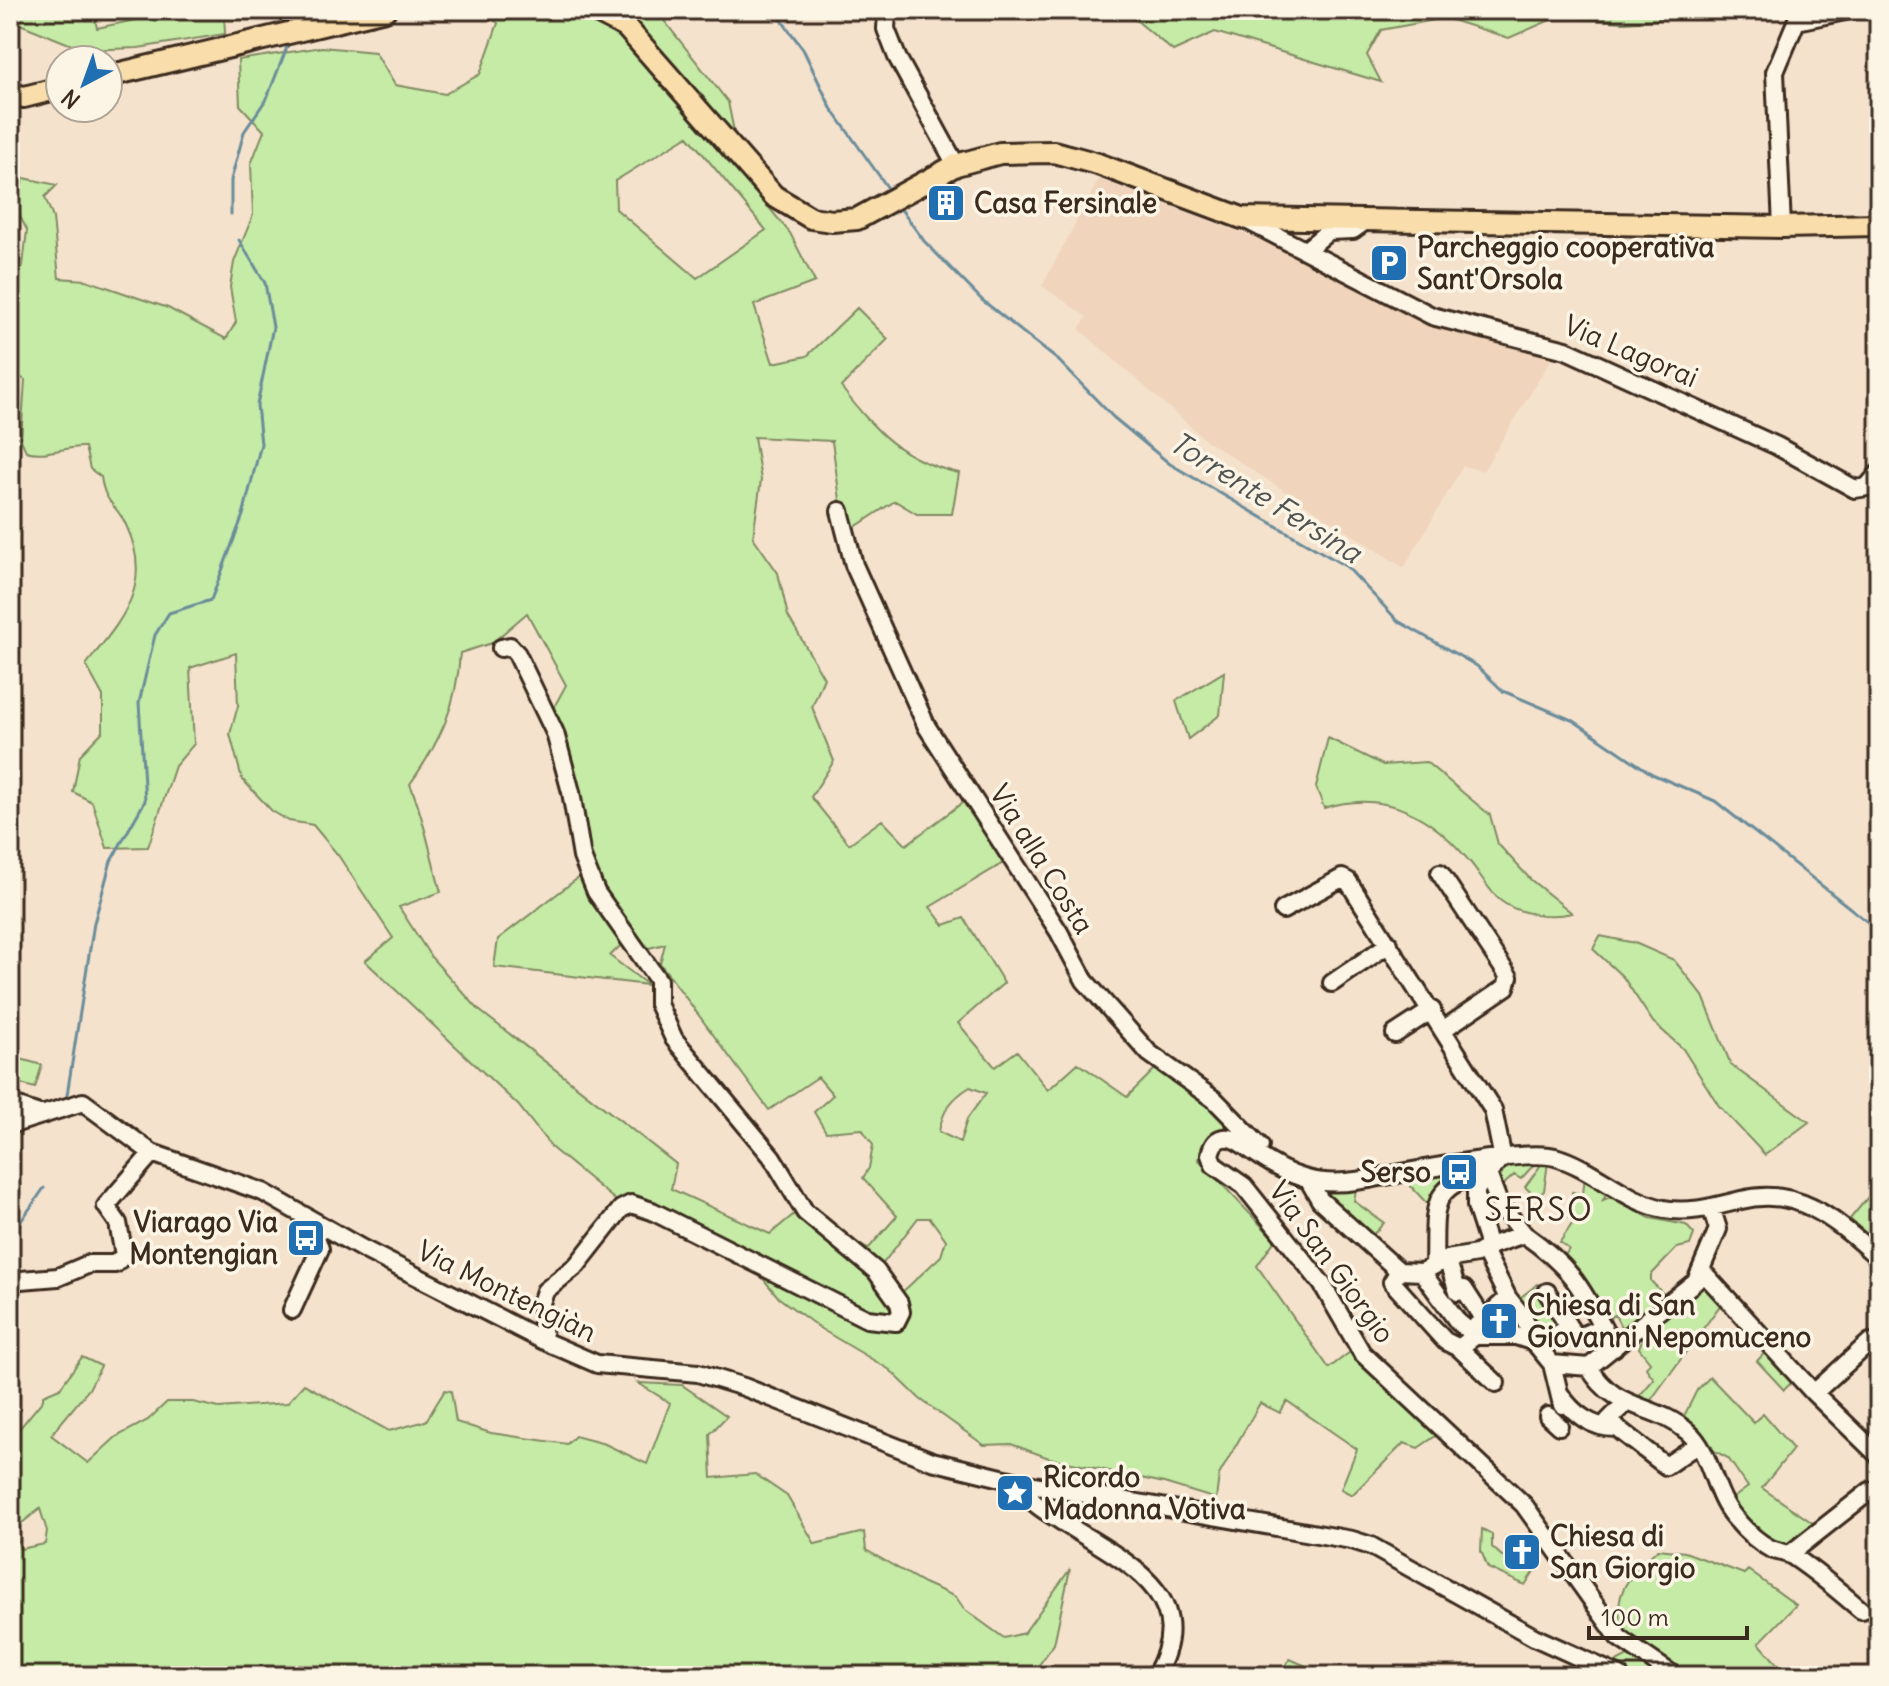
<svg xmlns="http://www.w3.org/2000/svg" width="1889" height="1686" font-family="Delius,sans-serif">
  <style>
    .built { fill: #f0d4bc }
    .green { fill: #c5eba6; stroke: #808a62; stroke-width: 2; fill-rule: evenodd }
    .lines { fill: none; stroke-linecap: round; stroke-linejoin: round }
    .stream { stroke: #6b8c9a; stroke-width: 3 }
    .minor-casing { stroke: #3b2a1e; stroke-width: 22 }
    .major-casing { stroke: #3b2a1e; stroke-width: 26 }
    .minor { stroke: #fcf5e5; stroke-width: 16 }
    .major { stroke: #f9ddab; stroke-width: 20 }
    .labels { text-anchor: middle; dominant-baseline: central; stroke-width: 7; stroke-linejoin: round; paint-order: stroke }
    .poi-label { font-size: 28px; font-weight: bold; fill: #3b2a1e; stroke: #fcf5e5; text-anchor: start }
    .street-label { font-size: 28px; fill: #3b2a1e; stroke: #fcf5e5 }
    .water-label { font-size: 30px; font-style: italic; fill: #4f5352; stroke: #fcf5e5 }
    .quarter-label { font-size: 32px; letter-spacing: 2px; fill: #3b2a1e; stroke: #fcf5e5 }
  </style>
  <rect width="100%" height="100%" fill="#f5e2cd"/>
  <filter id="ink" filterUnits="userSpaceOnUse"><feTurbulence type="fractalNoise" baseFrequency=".0125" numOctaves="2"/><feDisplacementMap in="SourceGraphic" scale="16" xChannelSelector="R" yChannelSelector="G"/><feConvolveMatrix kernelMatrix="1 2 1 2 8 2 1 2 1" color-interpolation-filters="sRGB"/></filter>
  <g filter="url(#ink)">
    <path class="built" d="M1099,179L1301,255L1408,314L1554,355L1483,471L1463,466L1404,568L1207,441L1079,329L1087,317L1042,286Z"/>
    <path class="green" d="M10,10H93L97,28L182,10H224L225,34L138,48L84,50L10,20Z
      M480,10H684L662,18L728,102L743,176L790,233L815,282L754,305L773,363L807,356L857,308L888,339L841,387C877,433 901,460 959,473L952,514H917L895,501L852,529L843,522L832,441L754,437L761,480L753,537L778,573L788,616L824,678L812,707L834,761L811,797L849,844L882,820L906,845L970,797L1003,863L930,907L944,925L964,918L1004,983L958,1023L995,1067L1017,1051L1048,1090L1078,1063L1127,1097L1161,1063L1227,1125L1198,1159L1275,1240L1257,1266L1329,1368L1354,1349L1437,1435L1418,1448L1404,1443L1352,1495L1341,1489L1357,1449L1287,1401L1280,1413L1260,1403L1219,1475L1216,1499L1164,1483L1049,1458L1011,1444L984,1445L920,1399L890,1370L821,1329L779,1298L750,1263L620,1204L553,1149L518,1105L365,961L393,938L338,855L313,825L289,821L272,811L242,779L230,734L238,706L236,653L190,668L194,744L175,766L148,847L107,848L92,802L73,792L80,755L103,731V696L86,665C121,620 155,586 126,525C116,503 105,505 101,477L90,469L85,447C65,446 45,457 26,451L21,440L25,380L10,371V275L23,266L27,230L14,205L24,178L57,185L45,197L53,218L59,278L86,280L168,308L226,339L236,322L230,287L234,262L253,215L251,164L264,131L240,105L238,60L322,47L375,52L395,85L445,94L480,74L498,23ZM688,136L766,230L697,278L616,209L615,181ZM527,613L566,685L548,718L593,872L641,950L665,944L660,963L769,1110L818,1077L833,1095L814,1112L826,1132L862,1129L873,1145L869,1168L863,1178L897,1216L868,1249L799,1210L770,1234L671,1189L676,1164L479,1010L431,957L399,907L441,892C430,855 425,820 410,784C440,742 457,706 460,653L492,643ZM970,1087L986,1093L967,1119L960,1142L939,1132C942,1111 952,1098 970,1087ZM918,1218H930L946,1240L941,1256L897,1297L878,1270Z
      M1091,10H1676L1658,20L1623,22L1557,17L1509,38L1445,18L1381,30L1367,55L1381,82L1215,32L1173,51L1136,20Z
      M1224,672L1220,715L1188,739L1176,701Z
      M1328,738L1383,765L1426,762L1490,815L1498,844L1531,880L1572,913C1552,918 1519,915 1501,901C1489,892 1480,873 1470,862C1432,816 1386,789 1324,808L1316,787Z
      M582,875L623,943L610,956L648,985L494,967L498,939Z
      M1600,936L1635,943L1674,960L1703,996L1731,1065L1809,1122L1765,1155L1719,1106L1683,1049L1653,1022L1623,977L1593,949Z
      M10,1056L42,1065L35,1088L10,1081Z
      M1538,1160L1521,1179L1514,1175L1500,1188L1495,1174L1507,1163Z
      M1543,1162H1548L1544,1191L1536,1197L1525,1187Z
      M1449,1173L1451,1181L1433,1210L1404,1179Z
      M1585,1175L1609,1188L1603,1200L1610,1197L1650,1218L1686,1225L1694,1234L1690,1245L1677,1248L1651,1275V1281L1668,1299L1647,1317L1637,1316L1642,1322L1614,1336L1623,1331L1615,1315L1602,1323L1562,1260L1569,1249L1560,1242L1574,1221L1567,1215L1572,1213V1192L1583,1194Z
      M1357,1186L1354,1201L1384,1223L1368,1240L1316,1188Z
      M1877,1186L1879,1187V1244L1850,1219Z
      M1699,1282H1706L1724,1300L1648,1404L1634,1402L1654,1379L1646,1368L1650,1362L1639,1348L1645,1332Z
      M1538,1284L1567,1326L1542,1343L1517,1300Z
      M1769,1348L1795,1379L1784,1390L1757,1361Z
      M82,1357L101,1366L89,1389L51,1435L88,1463L116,1437L148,1420L167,1402H193L219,1408L287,1403L304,1384L389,1431L426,1421L445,1390L451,1391L456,1422L491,1433L567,1444L575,1436L605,1444L647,1464L670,1403L638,1383L682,1385L727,1416L710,1434L712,1478L755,1474L787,1496L815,1544L864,1532L866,1550L924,1583L956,1597L964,1609L1004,1638L1024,1633L1070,1569L1054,1644L1031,1676H10V1440L43,1400V1395L60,1388ZM40,1509L47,1531L45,1544L20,1549L14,1529Z
      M1710,1377L1754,1423L1763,1414L1793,1449L1762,1488L1820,1528L1797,1547L1770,1545L1728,1502L1748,1487L1728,1458L1701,1444L1681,1422L1697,1390Z
      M1482,1529L1492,1534V1547L1502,1556L1536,1568L1525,1585L1488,1568L1481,1551Z
      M1658,1549L1685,1552L1744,1574L1748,1570L1796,1605L1759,1643L1784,1672L1792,1676H1590L1628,1656C1612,1601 1615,1587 1658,1549Z
      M1290,1659L1329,1676H1278Z"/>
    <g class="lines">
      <path class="stream" d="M285,10L293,20
        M774,10L803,49L831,108L890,191
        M898,205L924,241L982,300L1059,361L1113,417L1170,464L1347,567L1398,621L1477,666L1503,691L1574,721L1652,774L1715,801L1879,931
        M231,214V180L244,132L267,98L289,42
        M67,1095L94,923L111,861L145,801L139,703L155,635L169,613L211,600L243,515L261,444L257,405L273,327L265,283L239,240
        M10,1237L44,1188"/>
      <defs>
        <path id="minor" d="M887,12L886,29L897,57L956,165
          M1797,21L1850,10
          M1244,219L1432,316L1566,350L1777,446L1855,489L1867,487L1879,473
          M1782,227L1775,72L1801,10
          M1307,249L1329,231L1353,230L1367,220
          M840,511L854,565L927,727L1059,932L1085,981L1149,1053L1215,1100L1260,1146
          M501,648L510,646L517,654L555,733L571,792L582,857L596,892L658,980V1004L674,1039L772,1157L805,1212L876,1271L899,1303L901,1312L896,1322L867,1319L652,1211L631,1204L621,1209L577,1265L545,1291L541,1303L544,1341
          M1440,873L1509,977L1506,987L1444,1029
          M1283,910L1342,878L1348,881L1493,1110L1503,1159
          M1332,983L1389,944
          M1395,1034L1432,1010
          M10,1104L42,1115
          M10,1125L83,1102L152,1153L263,1192L361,1248L544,1341L597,1364L698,1373L744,1387L932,1461L1022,1483L1352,1540L1371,1546L1534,1637L1620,1676
          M1499,1160L1476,1190V1206L1487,1240L1486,1254L1508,1298L1524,1318L1534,1342L1552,1364L1589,1367C1614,1412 1654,1402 1688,1432C1712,1453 1713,1493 1734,1517C1744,1529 1757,1542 1771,1549C1779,1552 1787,1552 1794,1557C1818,1573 1839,1591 1861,1610
          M1309,1181L1320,1200L1399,1271L1422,1272
          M1447,1259L1458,1292L1464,1289L1482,1317
          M1434,1265C1436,1212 1425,1183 1488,1174L1499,1203L1524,1234
          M1399,1271L1392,1282L1445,1341L1459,1348L1475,1336
          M1702,1271L1814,1393L1879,1456
          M1422,1272L1447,1259L1477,1254L1487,1247L1524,1234C1578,1272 1584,1294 1614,1348
          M1422,1272L1458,1322L1475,1336
          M21,1280L58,1277L89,1264H115L124,1255L118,1223L106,1206L152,1153
          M1547,1292L1569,1327
          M292,1310L320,1249L311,1222
          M1476,1326L1508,1298
          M1475,1336H1516L1534,1342
          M1538,1347L1569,1327L1576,1338L1602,1327
          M1459,1348L1496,1383
          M1552,1364L1562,1405
          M1589,1367L1696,1281L1718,1229L1711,1207
          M1814,1393L1870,1342L1879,1350
          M1560,1394C1573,1414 1593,1429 1618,1428
          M1625,1404L1608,1421L1666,1466L1698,1444
          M1548,1416L1559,1426
          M1022,1483C1028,1503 1044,1510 1061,1521C1119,1559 1204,1593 1155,1676
          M1790,1554L1870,1491
          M1675,1676L1619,1638L1524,1505L1362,1353L1322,1284L1244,1186L1214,1165L1210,1155C1212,1145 1217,1136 1229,1138C1238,1139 1247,1148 1255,1153C1288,1176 1316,1187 1356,1181C1396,1175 1523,1148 1555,1157C1594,1168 1624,1201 1664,1209C1690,1214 1716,1206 1741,1200C1800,1185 1838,1223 1879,1258"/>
        <path id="major" d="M593,10L626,27L774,196L811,218L832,221L857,219L956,165L1000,153L1054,152L1098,164L1242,218L1782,227L1879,225
          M108,76L385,10
          M10,94L24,97L60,88"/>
      </defs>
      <use href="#minor" class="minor-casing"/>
      <use href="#major" class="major-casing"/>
      <use href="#minor" class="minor"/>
      <use href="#major" class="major"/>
    </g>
  </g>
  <defs>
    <symbol id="building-square" viewBox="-11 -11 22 22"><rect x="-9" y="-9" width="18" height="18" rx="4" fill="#1f6fb2" stroke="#fcf5e5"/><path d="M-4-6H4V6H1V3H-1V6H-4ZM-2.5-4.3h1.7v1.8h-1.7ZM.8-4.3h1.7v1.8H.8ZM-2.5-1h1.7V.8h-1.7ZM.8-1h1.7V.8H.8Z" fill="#fff"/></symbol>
    <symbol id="parking-square" viewBox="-11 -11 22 22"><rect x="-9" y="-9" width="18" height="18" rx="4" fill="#1f6fb2" stroke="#fcf5e5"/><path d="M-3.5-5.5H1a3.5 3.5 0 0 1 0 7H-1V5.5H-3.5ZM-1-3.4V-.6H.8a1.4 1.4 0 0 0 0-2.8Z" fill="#fff"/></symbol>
    <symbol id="bus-square" viewBox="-11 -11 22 22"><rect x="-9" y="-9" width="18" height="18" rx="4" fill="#1f6fb2" stroke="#fcf5e5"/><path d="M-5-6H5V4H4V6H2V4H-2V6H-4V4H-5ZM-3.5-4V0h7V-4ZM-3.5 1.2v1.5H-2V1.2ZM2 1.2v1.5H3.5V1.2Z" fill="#fff"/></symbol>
    <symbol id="church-square" viewBox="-11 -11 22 22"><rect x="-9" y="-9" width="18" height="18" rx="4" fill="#1f6fb2" stroke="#fcf5e5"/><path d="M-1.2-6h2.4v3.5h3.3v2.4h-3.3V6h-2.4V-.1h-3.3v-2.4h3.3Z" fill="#fff"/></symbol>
    <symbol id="sight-square" viewBox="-11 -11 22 22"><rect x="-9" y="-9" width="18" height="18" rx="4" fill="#1f6fb2" stroke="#fcf5e5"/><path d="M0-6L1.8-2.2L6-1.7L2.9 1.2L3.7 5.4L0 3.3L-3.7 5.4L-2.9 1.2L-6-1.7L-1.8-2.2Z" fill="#fff"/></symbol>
  </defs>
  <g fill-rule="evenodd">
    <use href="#building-square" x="924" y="181" width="44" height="44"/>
    <use href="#parking-square" x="1367" y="241" width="44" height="44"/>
    <use href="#bus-square" x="1437" y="1150" width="44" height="44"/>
    <use href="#bus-square" x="284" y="1216" width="44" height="44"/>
    <use href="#church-square" x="1477" y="1299" width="44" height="44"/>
    <use href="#sight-square" x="993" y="1471" width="44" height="44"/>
    <use href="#church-square" x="1500" y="1530" width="44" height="44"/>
  </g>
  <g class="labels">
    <g class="poi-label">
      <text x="974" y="203">Casa Fersinale</text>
      <text x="1417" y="247">Parcheggio cooperativa<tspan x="1417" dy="32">Sant'Orsola</tspan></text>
      <text x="1431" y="1172" text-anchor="end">Serso</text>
      <text x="278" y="1222" text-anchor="end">Viarago Via<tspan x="278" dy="32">Montengian</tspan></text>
      <text x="1527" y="1305">Chiesa di San<tspan x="1527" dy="32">Giovanni Nepomuceno</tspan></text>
      <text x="1043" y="1477">Ricordo<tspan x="1043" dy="32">Madonna Votiva</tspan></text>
      <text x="1550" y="1536">Chiesa di<tspan x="1550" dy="32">San Giorgio</tspan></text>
    </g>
    <g class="street-label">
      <text transform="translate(1631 351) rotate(23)">Via Lagorai</text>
      <text transform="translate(1042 859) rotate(58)">Via alla Costa</text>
      <text transform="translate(1332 1262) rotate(54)">Via San Giorgio</text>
      <text transform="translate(507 1291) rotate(26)">Via Montengiàn</text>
    </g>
    <g class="water-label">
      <text transform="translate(1266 497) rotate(32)">Torrente Fersina</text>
    </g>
    <g class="quarter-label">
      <text x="1539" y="1209">SERSO</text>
    </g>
  </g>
  <rect width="1889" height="1686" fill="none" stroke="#fcf5e5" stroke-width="40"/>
  <rect x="20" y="20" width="1849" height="1646" fill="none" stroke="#3b2a1e" stroke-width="3" filter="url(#ink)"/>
  <g transform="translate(84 84) rotate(221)"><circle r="38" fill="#fcf5e5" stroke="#afa495" stroke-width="2"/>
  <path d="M0-6L14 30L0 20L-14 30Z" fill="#1f6fb2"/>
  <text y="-12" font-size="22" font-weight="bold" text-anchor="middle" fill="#3b2a1e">N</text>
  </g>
  <path d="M1589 1626v12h158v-12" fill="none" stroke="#3b2a1e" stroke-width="4"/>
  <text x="1601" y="1626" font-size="24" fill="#3b2a1e" stroke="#fcf5e5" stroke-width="6" paint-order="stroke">100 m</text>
</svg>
